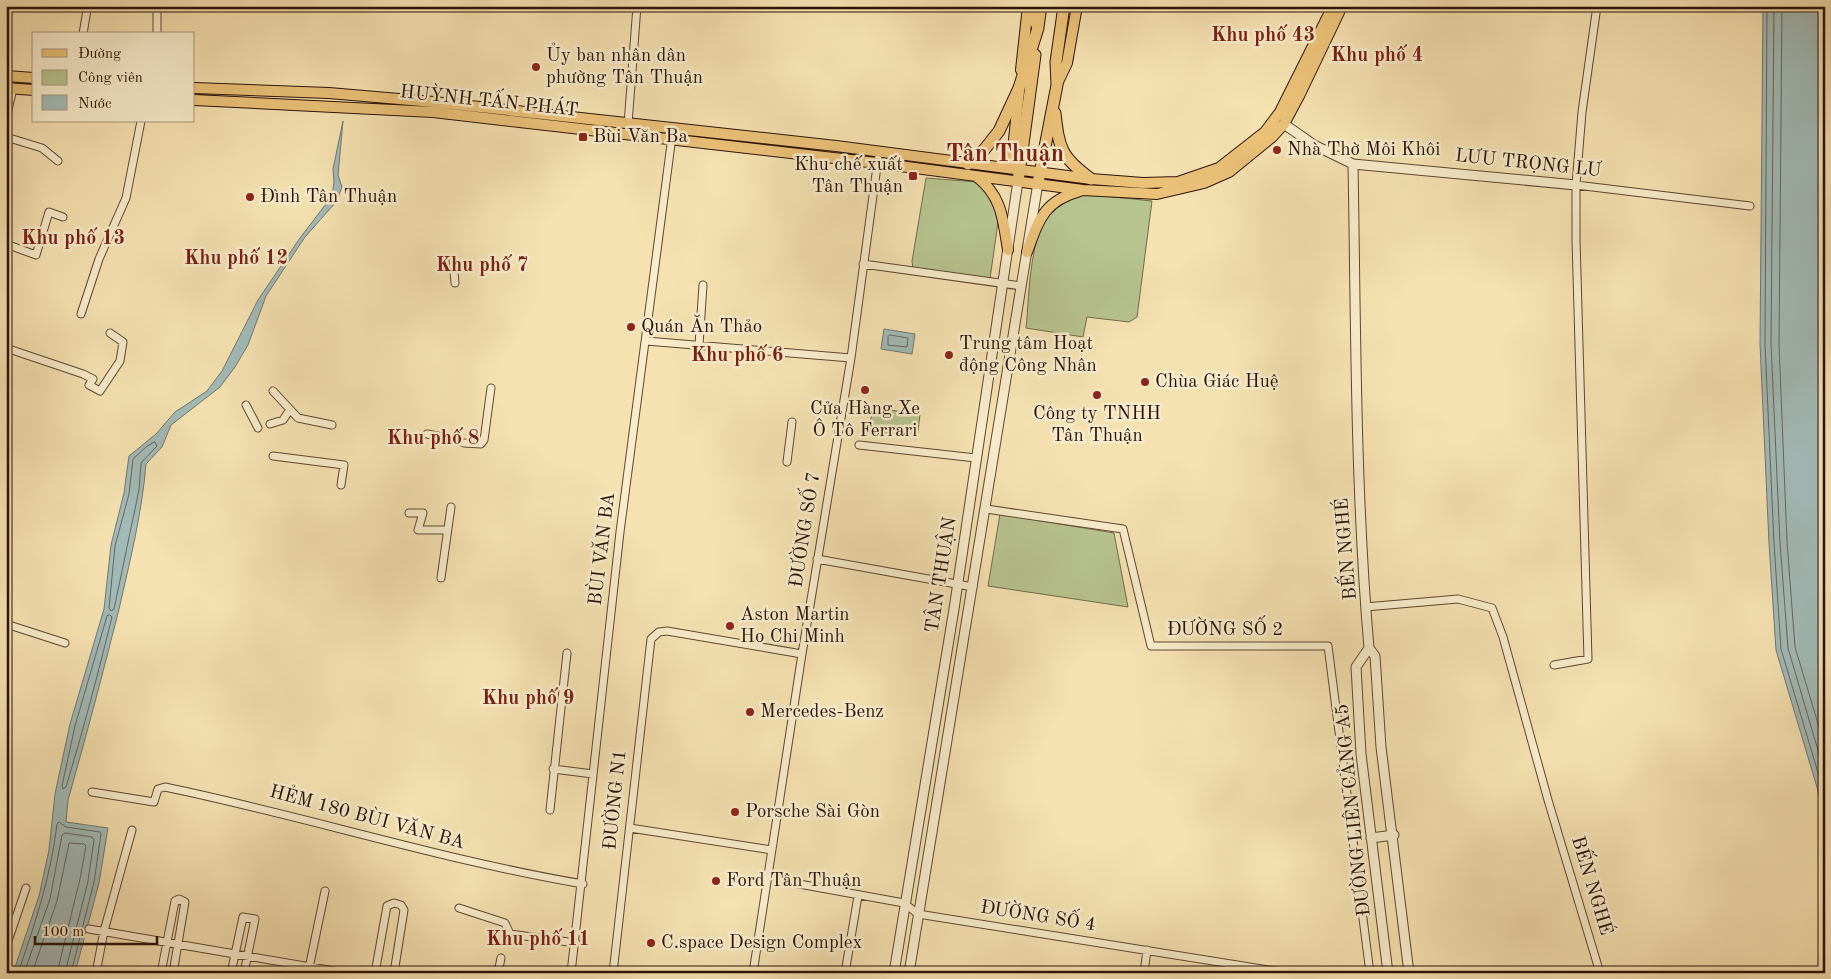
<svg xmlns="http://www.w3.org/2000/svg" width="1831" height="979" font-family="'Old Standard TT',serif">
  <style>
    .green { fill: #b7c48f; stroke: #716b4b }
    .water { fill: #a2bbb8; stroke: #727771 }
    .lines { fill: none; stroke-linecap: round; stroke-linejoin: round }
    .shore { stroke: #666660; stroke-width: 1 }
    .minor-casing { stroke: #5e4632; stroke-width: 9 }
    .tertiary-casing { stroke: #5e4632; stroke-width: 11 }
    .primary-casing { stroke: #2b1207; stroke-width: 12 }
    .trunk-casing { stroke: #2b1207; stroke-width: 13 }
    .minor { stroke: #f9eccc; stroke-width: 7 }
    .tertiary { stroke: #f9eccc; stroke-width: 9 }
    .primary { stroke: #ebc178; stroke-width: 10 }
    .trunk { stroke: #ebc178; stroke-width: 11 }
    .poi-dot { fill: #8f2418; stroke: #f9eccc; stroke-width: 2 }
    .labels { text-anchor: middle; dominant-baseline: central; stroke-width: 5; stroke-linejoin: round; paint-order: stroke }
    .poi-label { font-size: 19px; fill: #2b1207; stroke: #f9eccc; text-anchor: start }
    .street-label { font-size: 19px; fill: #2b1207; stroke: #f9eccc }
    .neighbourhood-label { font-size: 20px; font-weight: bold; fill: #7a1f14; stroke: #f9eccc }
    .district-label { font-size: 24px; font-weight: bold; fill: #7a1f14; stroke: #f9eccc }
  </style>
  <rect width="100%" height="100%" fill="#f6e2b1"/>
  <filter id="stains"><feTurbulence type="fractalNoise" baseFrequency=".004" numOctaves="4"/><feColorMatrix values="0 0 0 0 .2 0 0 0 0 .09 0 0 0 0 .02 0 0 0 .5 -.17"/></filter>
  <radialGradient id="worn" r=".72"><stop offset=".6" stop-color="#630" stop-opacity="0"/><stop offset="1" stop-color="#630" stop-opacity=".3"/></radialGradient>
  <path class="green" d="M926,178L978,182L995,200L998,222L990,279L913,269L912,261Z
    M1085,194L1152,201L1137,317L1129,322L1087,317L1083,337L1026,328C1030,291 1028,228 1059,202C1066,196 1076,196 1085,194Z
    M873,407L920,415L917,438L869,430Z
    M1000,514L1114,533L1128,607L988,586Z"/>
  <path class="water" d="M1724,6H1825V814L1776,650L1769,543L1760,344L1763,9Z
    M343,121L338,175L342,187L336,202L305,237L266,296L248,345L235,367L220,387L171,425L162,447L146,464C142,513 130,561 119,609C103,673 86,737 68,800L66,822L108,828L99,883L75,973H13L39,896L49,850L55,794L70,724L104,609L111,545L124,493L129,456L156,434L175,412L207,391L222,371L258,300L300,238L332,196L334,182L333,169Z
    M884,329L915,334L912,354L881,349Z"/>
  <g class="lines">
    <path class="shore" d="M1767,6L1765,344L1774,543L1781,649L1825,796
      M1774,6L1771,344L1780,543L1788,648L1825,774
      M1782,6L1779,344L1787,542L1795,647L1825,747
      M890,335L908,338L907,347L888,345V337Z
      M155,442L157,446L141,463L139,490L114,609L111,611L109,608L115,546L129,494L133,459L146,447Z
      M110,615L112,617C98,674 83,731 66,787L63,789L62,786L75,726L107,616Z
      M18,973C35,924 51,876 57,824L59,822L66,827L100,832L101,834L94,882L71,973
      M24,973L50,899L62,835L65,833L92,837L94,840L88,881L65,973
      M32,973L57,901L69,843L84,844L86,846L80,879L57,973"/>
    <defs>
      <path id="minor" d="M83,34L87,10
        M157,34V6
        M6,118L13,89
        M628,124L637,6
        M6,137L42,148L58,161
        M1576,185L1750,206
        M6,244L36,255L49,212L63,217
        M453,259L455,283
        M863,264L1021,286
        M81,314L99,259L126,198L141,121
        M646,341L851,358
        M699,345L703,285
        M6,348L83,374L93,379L89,385L100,391L120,361L123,342L110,333
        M273,391L298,418L332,425
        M246,405L258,428
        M270,424L283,420L289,411
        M427,434L454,439
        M464,443L481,444L484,440L491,388
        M859,445L976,458
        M273,456L344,465L341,485
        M787,462L792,422
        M986,509L1123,529L1151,646H1328L1370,973
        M409,513H423L418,530H446
        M817,559L973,587
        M441,578L451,507
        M1365,607L1458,599L1492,608L1503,637L1548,800L1600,973
        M6,624L65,643
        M1554,665L1588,659L1576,240V185L1582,112L1597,6
        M553,769L593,774
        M92,792L154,802L158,789L165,787C305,816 442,860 583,884
        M550,810L567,653
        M630,828L772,850
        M788,882L904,903L918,914L1288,973
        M459,908L505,923L510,934L576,943
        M6,917L15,920
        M89,929L346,973
        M6,947L26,888
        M96,973L104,931L132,830
        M161,973L175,901L179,899L185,902L173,973
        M231,973L243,917L255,919L244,973
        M308,973L325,891
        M375,973L387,906L394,903L401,905L404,910L394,973
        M498,973L501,958
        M571,973L620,532L673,129
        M613,973L651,639L659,632L667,631L802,654
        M753,973L802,654L851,358L878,159
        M845,973L858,896
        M1144,973L1147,950"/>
      <path id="tertiary" d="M1284,124L1314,145L1353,164L1576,185
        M1353,164C1356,326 1355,487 1369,648L1375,656L1381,747L1409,973
        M1369,648L1356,667L1361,754L1388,973
        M1371,838L1394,835
        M894,973L954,609L1018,181
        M909,973L1038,183"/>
      <path id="primary" d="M1021,70L1028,6
        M6,76L34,78
        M1057,84L1067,63L1077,6
        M6,88L34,90
        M194,88L329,93L434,102L836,146L1091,179L1143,183L1178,182L1219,168L1265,132L1280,112L1333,6
        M194,100L433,112L877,163L1083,190L1157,194L1204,183L1229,172L1272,137L1284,124L1299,96L1342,6
        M1011,168L1019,92
        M976,176C1002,196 1003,219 1008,250
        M1027,252C1039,219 1044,201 1080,191"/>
      <path id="trunk" d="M1038,27L1041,6
        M1055,113C1059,149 1061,157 1091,179
        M968,164L984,150L999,131L1019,88L1038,28L1029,6
        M1018,181L1035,55
        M1038,183L1057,85L1056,62L1064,6"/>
    </defs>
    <use href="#minor" class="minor-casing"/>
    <use href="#tertiary" class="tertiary-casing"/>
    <use href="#primary" class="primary-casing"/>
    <use href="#trunk" class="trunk-casing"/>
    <use href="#minor" class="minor"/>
    <use href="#tertiary" class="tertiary"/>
    <use href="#primary" class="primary"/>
    <use href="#trunk" class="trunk"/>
  </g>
  <g class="poi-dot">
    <circle cx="536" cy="67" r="5"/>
    <rect x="578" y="132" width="10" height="10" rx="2.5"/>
    <circle cx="1277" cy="150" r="5"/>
    <rect x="908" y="171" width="10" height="10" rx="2.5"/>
    <circle cx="250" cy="197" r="5"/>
    <circle cx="631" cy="327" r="5"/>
    <circle cx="949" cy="355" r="5"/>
    <circle cx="1145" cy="382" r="5"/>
    <circle cx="865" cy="390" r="5"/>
    <circle cx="1097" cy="395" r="5"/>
    <circle cx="730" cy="626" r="5"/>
    <circle cx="750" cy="712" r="5"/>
    <circle cx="735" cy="812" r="5"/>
    <circle cx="716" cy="881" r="5"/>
    <circle cx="651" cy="943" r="5"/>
  </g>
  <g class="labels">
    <g class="poi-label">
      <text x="546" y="56">Ủy ban nhân dân<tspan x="546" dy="22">phường Tân Thuận</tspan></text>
      <text x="593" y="137">Bùi Văn Ba</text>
      <text x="1287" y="150">Nhà Thờ Môi Khôi</text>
      <text x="903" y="165" text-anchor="end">Khu chế xuất<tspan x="903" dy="22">Tân Thuận</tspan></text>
      <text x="260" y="197">Đình Tân Thuận</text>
      <text x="641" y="327">Quán Ăn Thảo</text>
      <text x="959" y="344">Trung tâm Hoạt<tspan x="959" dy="22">động Công Nhân</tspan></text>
      <text x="1155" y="382">Chùa Giác Huệ</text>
      <text x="865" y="409" text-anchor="middle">Cửa Hàng Xe<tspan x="865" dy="22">Ô Tô Ferrari</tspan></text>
      <text x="1097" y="414" text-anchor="middle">Công ty TNHH<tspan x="1097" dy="22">Tân Thuận</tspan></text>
      <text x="740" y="615">Aston Martin<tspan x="740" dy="22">Ho Chi Minh</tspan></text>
      <text x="760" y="712">Mercedes-Benz</text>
      <text x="745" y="812">Porsche Sài Gòn</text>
      <text x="726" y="881">Ford Tân Thuận</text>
      <text x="661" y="943">C.space Design Complex</text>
    </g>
    <g class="street-label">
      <text transform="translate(489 102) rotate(6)">HUỲNH TẤN PHÁT</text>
      <text transform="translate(1528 164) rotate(6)">LƯU TRỌNG LƯ</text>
      <text transform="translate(806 530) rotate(-81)">ĐƯỜNG SỐ 7</text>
      <text transform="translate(603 549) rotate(-83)">BÙI VĂN BA</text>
      <text transform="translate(1347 549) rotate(-95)">BẾN NGHÉ</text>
      <text transform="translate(942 575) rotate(-81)">TÂN THUẬN</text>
      <text x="1225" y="630">ĐƯỜNG SỐ 2</text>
      <text transform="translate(616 800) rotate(-84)">ĐƯỜNG N1</text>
      <text transform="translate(1354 810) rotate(-96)">ĐƯỜNG LIÊN CẢNG A5</text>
      <text transform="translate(367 818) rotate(15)">HẺM 180 BÙI VĂN BA</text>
      <text transform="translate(1591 886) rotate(73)">BẾN NGHÉ</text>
      <text transform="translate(1038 917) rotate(9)">ĐƯỜNG SỐ 4</text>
    </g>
    <g class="neighbourhood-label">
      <text x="1263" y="36">Khu phố 43</text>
      <text x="1377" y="56">Khu phố 4</text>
      <text x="73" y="239">Khu phố 13</text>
      <text x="236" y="259">Khu phố 12</text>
      <text x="482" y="266">Khu phố 7</text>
      <text x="737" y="356">Khu phố 6</text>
      <text x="433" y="439">Khu phố 8</text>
      <text x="528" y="699">Khu phố 9</text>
      <text x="538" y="940">Khu phố 11</text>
    </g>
    <g class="district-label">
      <text x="1005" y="155">Tân Thuận</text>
    </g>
  </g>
  <rect width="1831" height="979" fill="none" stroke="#f6e2b1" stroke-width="25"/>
  <rect x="8" y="8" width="1816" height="964" fill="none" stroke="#2b1207" stroke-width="2.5"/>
  <rect x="12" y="12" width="1806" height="954" fill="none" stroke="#2b1207"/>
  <rect x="32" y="32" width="162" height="90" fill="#f9eccc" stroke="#a7957d"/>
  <rect x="42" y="49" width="25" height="8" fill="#ebc178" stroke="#a7957d"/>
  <text x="78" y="58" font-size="15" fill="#2b1207">Đường</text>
  <rect x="42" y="70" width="25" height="15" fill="#b7c48f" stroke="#a7957d"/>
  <text x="78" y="82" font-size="15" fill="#2b1207">Công viên</text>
  <rect x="42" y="95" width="25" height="15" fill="#a2bbb8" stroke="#a7957d"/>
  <text x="78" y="108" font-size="15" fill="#2b1207">Nước</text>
  <path d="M35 936v8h122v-8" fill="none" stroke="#2b1207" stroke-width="2.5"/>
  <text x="42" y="936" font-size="15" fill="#2b1207" stroke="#f9eccc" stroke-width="4" paint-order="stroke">100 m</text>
  <rect width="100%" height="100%" filter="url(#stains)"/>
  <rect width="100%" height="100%" fill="url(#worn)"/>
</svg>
